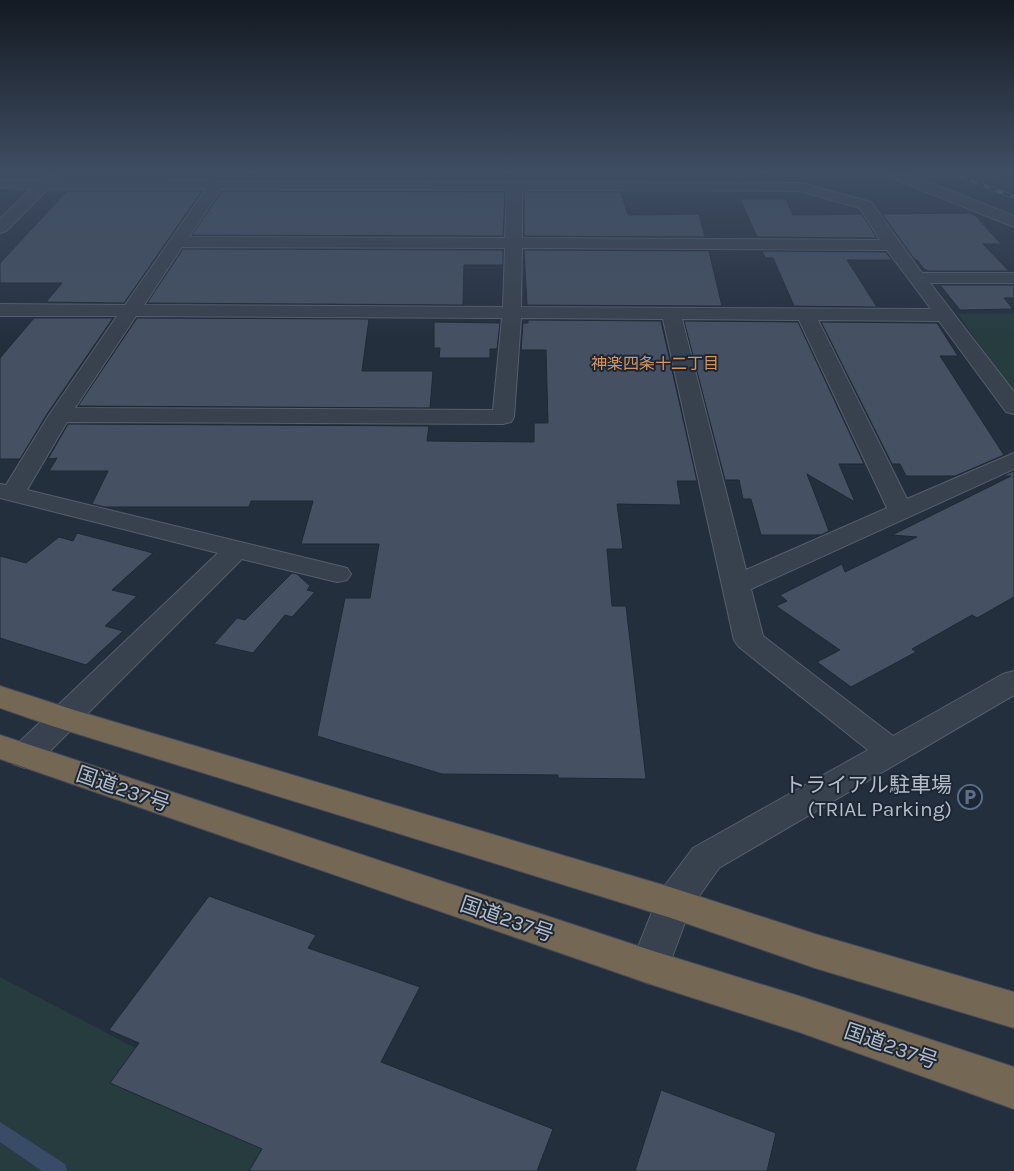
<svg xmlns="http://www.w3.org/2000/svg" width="1014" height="1171" font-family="Karla,'Noto Sans JP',sans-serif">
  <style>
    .green { fill: #263c3f }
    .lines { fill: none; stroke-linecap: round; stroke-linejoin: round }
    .stream { fill: #394c67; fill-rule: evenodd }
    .building { fill: #455162; stroke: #1f2835 }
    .street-casing { stroke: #565f6c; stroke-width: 2 }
    .highway-casing { stroke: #434c59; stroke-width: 2 }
    .street { fill: #38414e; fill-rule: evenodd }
    .highway { fill: #746855; fill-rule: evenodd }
    .rail-casing { stroke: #5a6575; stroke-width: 4 }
    .rail { stroke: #1d2633; stroke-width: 2.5; stroke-dasharray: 7; stroke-linecap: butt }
    .labels { text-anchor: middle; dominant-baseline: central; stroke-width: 4; stroke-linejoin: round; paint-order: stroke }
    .far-neighbourhood-label { font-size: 16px; fill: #d59563; stroke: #1d2633 }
    .near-poi-label { font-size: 21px; fill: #b4bcc9; stroke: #1d2633; text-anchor: end }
    .near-street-label { font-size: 21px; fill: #b4bcc9; stroke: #1d2633 }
  </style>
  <rect width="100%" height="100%" fill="#242f3e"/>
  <path class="green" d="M969,173H1014V190Z
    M958,314H1014V395Z
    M0,977L259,1113L333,1171H0Z"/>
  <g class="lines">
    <path class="stream" d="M0,1122L65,1164L67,1171H42L0,1142Z"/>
  </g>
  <path class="building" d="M67,191H202L124,303L46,302L62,283H0V263Z
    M222,191L505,192L503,236L192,235Z
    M524,192H621L628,215L699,214L705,237L524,236Z
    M740,199H786L793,215L862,214L877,238L757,237Z
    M970,213L976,216L1001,244H983L1009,271H929L924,269L917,260H915L882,214Z
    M183,249L503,250V265H464L463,305L147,303Z
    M524,250L709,251L722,306L527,305Z
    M762,251L886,252L892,260H847L877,307L794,306L773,258H765Z
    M940,285H1014V298H1004L1013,309L960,310Z
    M34,318H113L47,414L20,459H0V358Z
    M137,318L369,319L362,371H433L430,408L78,406Z
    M528,320L661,321L697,481H677L681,505L617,504L623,549H607L612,606H626L646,779L558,778V775L442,774L317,736L345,598H370L379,544H301L313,501H251L249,507H105L92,504L108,471H49L57,458L48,459L68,424L429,426L427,441L534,442V423H548L546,350H521L523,323H528Z
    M684,321L798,322L864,464H839L855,502L807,474L829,531L821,535H761L751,499H743L739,480H725Z
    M434,322L500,323L497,349H490V358H439L440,348H434Z
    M821,322L937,323L958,356H940L1004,455L955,476H906L900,464H892Z
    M1014,471V597L977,618L972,615L912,649L916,652L851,687L817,662L840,650L776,606L787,601L780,595L842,564L845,572L917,537L892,535L1011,476H1002Z
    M77,533L153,553L112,590L137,596L105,626L123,631L86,665L0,638V556L26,563L59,537L73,541Z
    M292,573L297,574L310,586L307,590L315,592L292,617L285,615L253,653L214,644L237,618L245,620Z
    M209,896L316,935L308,948L420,987L381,1062L553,1129L537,1171H249L262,1149L110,1083L139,1043L109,1030Z
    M661,1090L776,1133L767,1171H635Z"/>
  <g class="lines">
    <defs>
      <path id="street" d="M46,173H57L59,176L57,180L801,183L871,202L922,273H1014V283H930L1014,392V414L1006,412L939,321L818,320L907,499L1014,453V469L751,589L763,636L893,736L1003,674L1014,671V695L719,868L690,909L664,979L650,984L636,979L630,967L660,892L693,848L868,750L739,647L734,640L663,319L521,318L514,417L511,422L503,424L67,422L27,490L347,568L351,574L347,580L337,582L242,559L37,764L25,768L13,764L9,756L13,748L218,553L0,498V484L6,485L49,415L117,316H0V304L125,305L206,189H48L6,231L0,233V219L31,189L0,188V180H40ZM221,189L507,190L505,238L189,237ZM522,190L800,191L860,208L880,240L522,238ZM182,247L505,248L503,307L144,305ZM522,248L887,250L931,309L521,307ZM136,316L502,318L493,410L75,408ZM682,319L799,320L887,508L746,570Z
        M885,173H906L1014,216V227L887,176Z"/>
      <path id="highway" d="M0,686L74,710L673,888L815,934L1014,992V1028L815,968L671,918L52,726L0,708Z
        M0,735L650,950L799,996L1014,1067V1109L799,1032L650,984L0,759Z"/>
    </defs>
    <use href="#street" class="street-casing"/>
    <use href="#highway" class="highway-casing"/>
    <use href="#street" class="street"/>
    <use href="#highway" class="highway"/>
    <defs>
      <path id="rail" d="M951,173L1014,197"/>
    </defs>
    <use href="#rail" class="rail-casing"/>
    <use href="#rail" class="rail"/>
  </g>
  <linearGradient id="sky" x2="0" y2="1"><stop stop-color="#141a22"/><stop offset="0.51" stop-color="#3f4d63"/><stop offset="1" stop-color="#3f4d63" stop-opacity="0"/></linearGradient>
  <rect width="1014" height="337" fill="url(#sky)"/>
  <defs>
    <symbol id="parking-ring" viewBox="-11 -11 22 22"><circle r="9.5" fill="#1d2633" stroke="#5c6f8a" stroke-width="1.5"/><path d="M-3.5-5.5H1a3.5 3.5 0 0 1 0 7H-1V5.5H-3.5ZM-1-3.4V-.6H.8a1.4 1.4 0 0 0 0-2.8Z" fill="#5c6f8a"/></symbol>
  </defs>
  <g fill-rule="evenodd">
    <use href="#parking-ring" x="956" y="783" width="28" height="28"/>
  </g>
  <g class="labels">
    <g class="far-neighbourhood-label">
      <text x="655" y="363">神楽四条十二丁目</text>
    </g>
    <g class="near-poi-label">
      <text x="952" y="785">トライアル駐車場<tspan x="952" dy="24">(TRIAL Parking)</tspan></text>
    </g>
    <g class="near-street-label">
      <text transform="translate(123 789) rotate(19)">国道237号</text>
      <text transform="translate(507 919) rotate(19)">国道237号</text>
      <text transform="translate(891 1046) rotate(19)">国道237号</text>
    </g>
  </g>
</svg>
